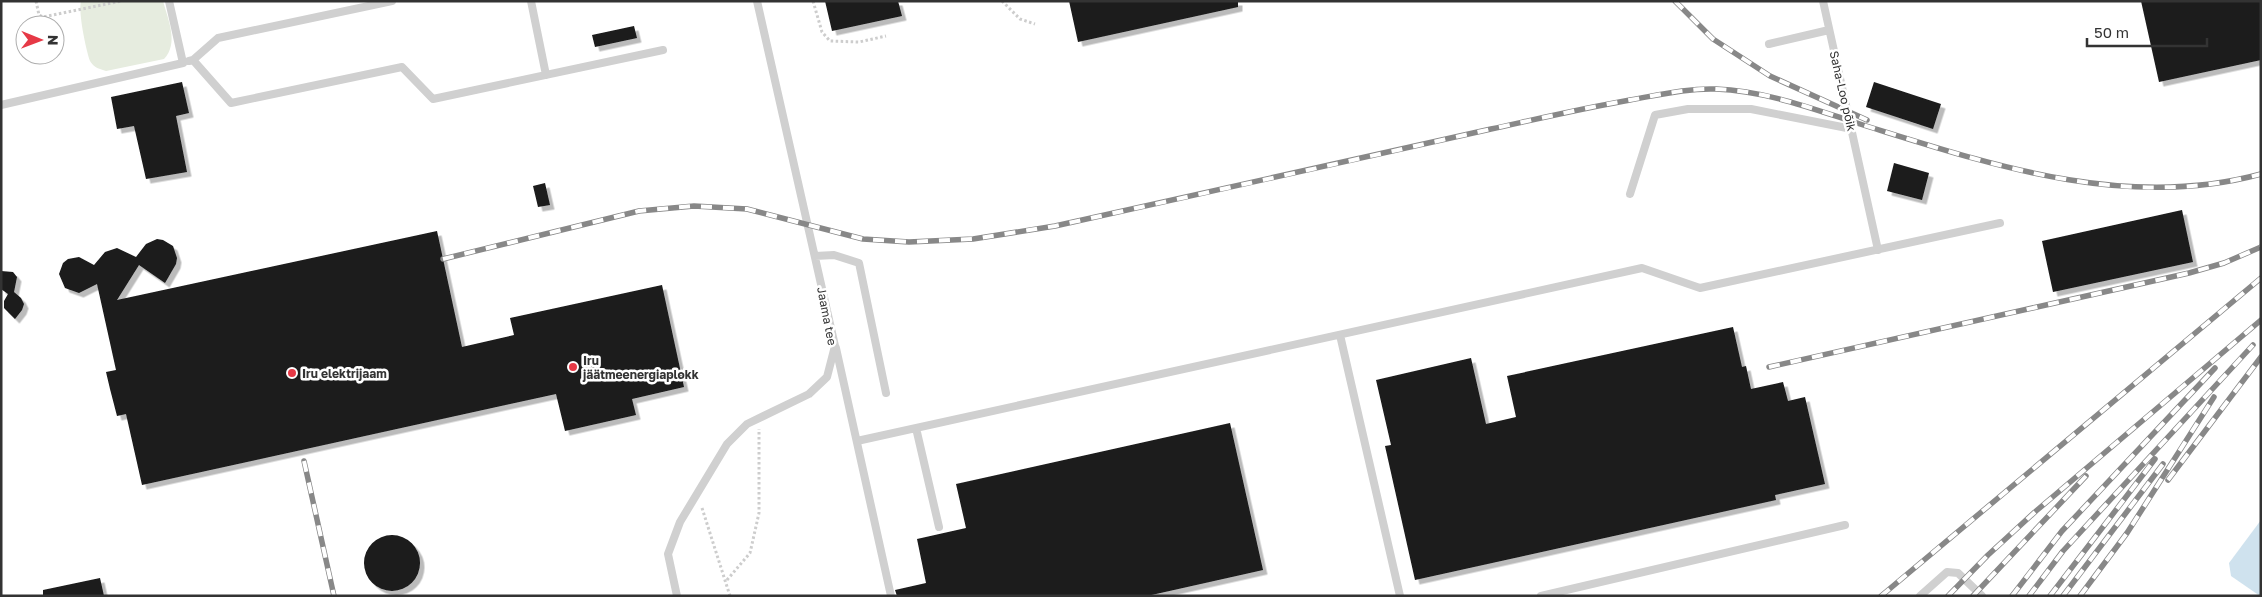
<svg xmlns="http://www.w3.org/2000/svg" width="2262" height="597" font-family="'Golos Text',sans-serif">
  <style>
    .green { fill: #e6ecdf }
    .water { fill: #cfe2ee }
    .building { fill: #1a1a1a; filter: url(#shadow) }
    .lines { fill: none; stroke-linecap: round; stroke-linejoin: round }
    .path { stroke: #cdcdcd; stroke-width: 3; stroke-dasharray: 2.5 2.5; stroke-linecap: butt }
    .service { stroke: #d0d0d0; stroke-width: 8 }
    .rail-casing { stroke: #888; stroke-width: 5.5 }
    .rail { stroke: #fff; stroke-width: 4; stroke-dasharray: 11; stroke-linecap: butt }
    .poi-dot { fill: #e63946; stroke: #fff; stroke-width: 2 }
    .labels { text-anchor: middle; dominant-baseline: central; stroke-width: 5; stroke-linejoin: round; paint-order: stroke }
    .street-label { font-size: 12px; fill: #333; stroke: #fff }
    .poi-label { font-size: 12px; font-weight: bold; fill: #333; stroke: #fff; text-anchor: start }
  </style>
  <defs>
    <filter id="shadow"><feDropShadow dx="4.5" dy="4.5" stdDeviation="0" flood-color="#0004"/></filter>
  </defs>
  <rect width="100%" height="100%" fill="#fff"/>
  <path class="green" d="M81,1H163C168,20 179,43 164,59L106,71C100,69 94,68 90,61C86,50 78,12 81,1Z"/>
  <path class="water" d="M2261,520V596H2260L2231,576L2229,563Z"/>
  <path class="building" d="M825,1H898L902,16L832,31Z
    M1069,1H1238V7L1078,42Z
    M2141,1H2261V60L2159,82Z
    M634,26L637,38L595,47L592,35Z
    M182,82L189,113L176,116L187,172L146,179L134,126L117,129L111,97Z
    M1874,82L1941,104L1933,129L1866,107Z
    M1894,163L1929,173L1922,200L1887,191Z
    M545,183L550,205L538,207L533,186Z
    M2182,210L2193,262L2053,292L2042,241Z
    M437,231L462,347L514,335L510,318L662,285L684,387L632,399L636,415L565,431L556,394L142,485L126,414L117,416L110,389L106,372L116,370L97,284L79,293L65,288L59,274L63,263L68,259L79,257L94,265L105,252L117,248L136,257L146,244L157,239L163,240L173,246L177,258L176,264L165,283L139,265L117,300Z
    M1,271L13,272L17,277L14,292L21,298L24,304L22,310L15,319L4,308V301L8,294L1,289Z
    M1733,327L1742,367L1746,366L1751,389L1783,382L1788,401L1805,397L1825,484L1775,495L1776,500L1415,580L1385,446L1391,445L1376,380L1471,358L1486,424L1516,417L1507,376Z
    M1230,423L1263,570L1147,596H897L895,590L926,583L917,539L966,528L956,484Z
    M364 563a28 28 0 1 1 56 0a28 28 0 1 1-56 0Z
    M100,578L104,596H43V590Z"/>
  <g class="lines">
    <path class="path" d="M36,1L39,15L43,17L121,1
      M813,1L822,32L830,41L859,42L886,36
      M1002,1L1020,19L1035,24
      M702,508L730,596
      M727,580L750,553L759,513V429"/>
    <path class="service" d="M531,1L546,75
      M1823,1L1878,250
      M1769,44L1829,30
      M193,60L231,103L402,67L433,99L663,50
      M189,61L193,60L218,38L392,1
      M1,105L183,63L169,1
      M1630,194L1655,115L1688,109H1751L1852,129
      M815,256L834,255L859,263L886,393
      M1340,335L1400,596
      M836,348L891,596
      M916,428L939,527
      M857,441L1642,268L1700,288L2000,223
      M677,596L668,554L680,522L727,444L747,424L809,394L827,377L835,346L757,1
      M1541,596L1845,525
      M1920,596L1947,572L1958,573L1982,596"/>
    <defs>
      <path id="rail" d="M1675,1L1713,39L1770,76L1867,120
        M443,259L639,211L694,206L747,209L863,239L909,242L973,239L1055,226C1200,194 1345,162 1491,129C1537,119 1584,108 1630,100C1659,95 1687,88 1716,89C1767,91 1813,109 1860,124C1989,164 2125,211 2261,174
        M1769,367L2189,273L2224,263L2261,247
        M304,461L334,596
        M2168,480L2261,357
        M1881,596L2261,278
        M1948,596L1988,555L2036,511L2261,320
        M1973,596L2086,476
        M2012,596L2062,531L2215,368
        M2029,596L2063,551L2253,345
        M2050,596L2155,459
        M2063,596L2163,464
        M2080,596L2127,533L2214,397"/>
    </defs>
    <use href="#rail" class="rail-casing"/>
    <use href="#rail" class="rail"/>
  </g>
  <g class="poi-dot">
    <circle cx="573" cy="367" r="5"/>
    <circle cx="292" cy="373" r="5"/>
  </g>
  <g class="labels">
    <g class="street-label">
      <text transform="translate(1843 91) rotate(77)">Saha-Loo põik</text>
      <text transform="translate(827 316) rotate(79)">Jaama tee</text>
    </g>
    <g class="poi-label">
      <text x="583" y="360">Iru<tspan x="583" dy="14">jäätmeenergiaplokk</tspan></text>
      <text x="302" y="373">Iru elektrijaam</text>
    </g>
  </g>
  <rect width="2262" height="597" fill="none" stroke="#333333" stroke-width="5"/>
  <g transform="translate(40 40) rotate(91)"><circle r="24" fill="#ffffff" stroke="#adadad"/>
  <path d="M0-4L9 19L0 12L-9 19Z" fill="#e63946"/>
  <text y="-8" font-size="14" font-weight="bold" text-anchor="middle" fill="#333333">N</text>
  </g>
  <path d="M2087 38v8h120v-8" fill="none" stroke="#333333" stroke-width="2.5"/>
  <text x="2094" y="38" font-size="15" fill="#333333" stroke="#ffffff" stroke-width="4" paint-order="stroke">50 m</text>
</svg>
